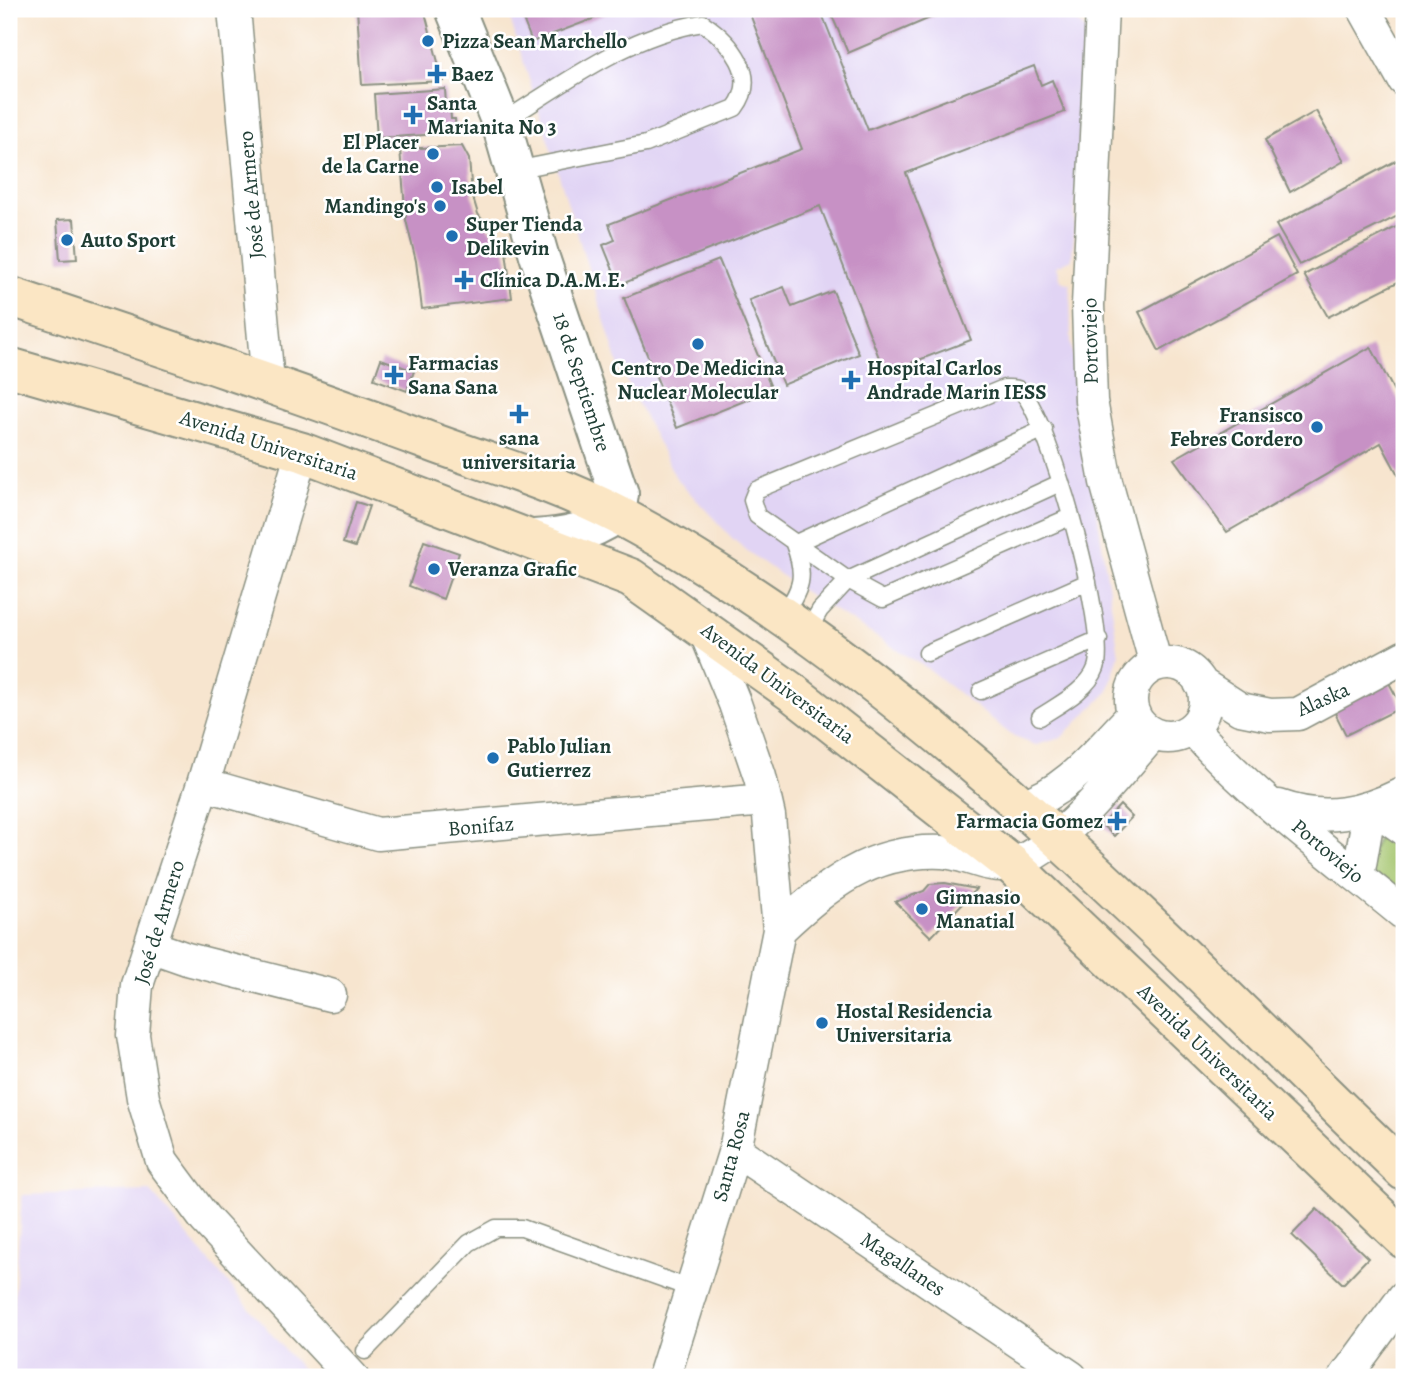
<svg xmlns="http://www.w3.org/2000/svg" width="1413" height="1386" font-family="Alegreya,serif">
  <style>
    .built { fill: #e1d4f4 }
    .green { fill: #a6c66f; stroke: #628252; stroke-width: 2 }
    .building { fill: #c791c5 }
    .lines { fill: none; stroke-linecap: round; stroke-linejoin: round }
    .service-casing { stroke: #8b9182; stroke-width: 19 }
    .minor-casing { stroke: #8b9182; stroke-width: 35 }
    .tertiary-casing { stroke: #8b9182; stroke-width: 42 }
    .secondary-casing { stroke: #8b9182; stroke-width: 42 }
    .service { stroke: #fff; stroke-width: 16 }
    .minor { stroke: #fff; stroke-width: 32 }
    .tertiary { stroke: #fff; stroke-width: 38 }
    .secondary { stroke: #fbe6c4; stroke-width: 38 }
    .poi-dot { fill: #1f6fb2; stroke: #fff; stroke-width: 2.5 }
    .labels { text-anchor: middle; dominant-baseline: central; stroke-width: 5; stroke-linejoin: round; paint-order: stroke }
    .poi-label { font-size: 21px; font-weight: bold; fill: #1f3d34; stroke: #fff; text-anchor: start }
    .street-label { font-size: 21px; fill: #1f3d34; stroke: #fff }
  </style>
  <rect width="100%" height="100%" fill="#fff"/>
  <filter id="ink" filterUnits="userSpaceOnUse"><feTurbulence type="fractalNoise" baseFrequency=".0143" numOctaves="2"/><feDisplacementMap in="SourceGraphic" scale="14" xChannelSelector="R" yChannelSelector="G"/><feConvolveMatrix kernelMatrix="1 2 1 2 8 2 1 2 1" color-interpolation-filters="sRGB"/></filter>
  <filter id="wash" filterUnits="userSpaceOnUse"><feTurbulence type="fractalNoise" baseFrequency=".00686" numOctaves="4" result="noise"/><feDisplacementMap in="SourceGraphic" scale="28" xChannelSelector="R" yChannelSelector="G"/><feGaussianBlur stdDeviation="1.57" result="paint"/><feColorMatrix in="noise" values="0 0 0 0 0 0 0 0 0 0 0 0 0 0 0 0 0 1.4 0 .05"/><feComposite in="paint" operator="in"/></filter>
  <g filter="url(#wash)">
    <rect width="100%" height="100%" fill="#f7e5cf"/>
    <path class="built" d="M507,9H1075L1076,21L1086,30L1072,259L1057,266L1061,281L1070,284L1071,343L1119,655L1108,692L1061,738L1036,745L1014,737L928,669L800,589L750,553L732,538L676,478L619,367Z
      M150,1191L308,1377H9L22,1195Z"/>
    <path class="green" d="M1381,833L1404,849V900L1364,867Z"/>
    <g id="blocks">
      <path class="building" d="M357,9H424L443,81L362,85Z
        M519,9H619L532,42Z
        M748,9H820L868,130L1034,66L1041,85L1052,80L1065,112L906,173L971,340L885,373L820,206L619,285L603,245L615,240L609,224L802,149Z
        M829,9H951L848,53Z
        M445,89L446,105H450L451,119H455L456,133L377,138L374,94Z
        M1316,111L1344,161L1290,192L1265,140Z
        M462,146L469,159L472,194L478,214L506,251L512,298L422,309L416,261L406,220L400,149Z
        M1403,157L1404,213L1299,265L1276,225Z
        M74,219L77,259L60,260L57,220Z
        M1404,223V279L1328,317L1304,275Z
        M1277,237L1297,275L1159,351L1139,312Z
        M719,260L772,390L677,428L624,298Z
        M784,287L792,307L833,291L859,354L783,385L749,300Z
        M1371,347L1404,410V486L1381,443L1227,532L1174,459Z
        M381,359L414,371L407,391L374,379Z
        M356,502L369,506L355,547L343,543Z
        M424,541L459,553L443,599L409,586Z
        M1388,681L1402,707L1346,735L1333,709Z
        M1120,805L1132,817L1114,836L1102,825Z
        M945,883L976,889L931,937L895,902L924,891L930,884Z
        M1317,1209L1368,1258L1343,1284L1292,1235Z"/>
    </g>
  </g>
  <g filter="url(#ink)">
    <use href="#blocks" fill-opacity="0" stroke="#8b9182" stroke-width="2"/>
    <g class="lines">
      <defs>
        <path id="service" d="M501,123C565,83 627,35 703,23C731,42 760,76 735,108L646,144L515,170
          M794,544L1044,429
          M782,617C801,588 807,578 794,544
          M806,634L820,610L848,580L883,599L1070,517
          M927,653L1088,582
          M981,691L1099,639
          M1040,717C1058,705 1088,690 1096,668C1109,631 1050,424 1023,393C1018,387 1012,388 1004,388L756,490L752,500L757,516L848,580L1060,483
          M365,1351L469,1243L496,1228H522L692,1289"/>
        <path id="minor" d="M234,9L268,382
          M1102,9L1088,305L1091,401L1106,482L1156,665
          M1364,9L1404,80
          M302,452L203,784L137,985L133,1035L143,1098L162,1161L205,1219L352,1377
          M1131 700a37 37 0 1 1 74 0a37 37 0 1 1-74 0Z
          M1200,683L1240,709L1270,715L1298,714L1404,657
          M1192,728C1252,797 1334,856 1404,914
          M203,784L378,834L765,800
          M1020,806C1068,793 1100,748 1134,714
          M1279,806C1324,822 1362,814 1404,793
          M1374,808L1404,829
          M1358,876L1366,830L1374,808
          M779,930C827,885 871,849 942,852C966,853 990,871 1015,863C1064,846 1118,773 1153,734
          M150,946L187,959L330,995
          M735,1150L1071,1377
          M664,1377L735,1150L779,930L769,816L760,777L735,704L703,626
          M1345,1377L1404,1297"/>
        <path id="tertiary" d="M455,9L501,123L539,255L619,494L616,514C588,533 566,537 534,539"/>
        <path id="secondary" d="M9,296C147,342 286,388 423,439C488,463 557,483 618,515C915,673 1164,940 1404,1171
          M9,367L302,452L631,578L793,693L1011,864L1404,1239"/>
      </defs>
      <use href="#service" class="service-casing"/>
      <use href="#minor" class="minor-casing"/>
      <use href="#tertiary" class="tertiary-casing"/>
      <use href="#secondary" class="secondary-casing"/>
      <use href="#service" class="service"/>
      <use href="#minor" class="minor"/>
      <use href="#tertiary" class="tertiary"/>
      <use href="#secondary" class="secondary"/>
    </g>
  </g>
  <g class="poi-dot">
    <circle cx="428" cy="41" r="7"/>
    <path d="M433.5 63.5h7v7h7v7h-7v7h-7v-7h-7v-7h7z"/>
    <path d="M409.5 104.5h7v7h7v7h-7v7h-7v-7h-7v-7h7z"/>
    <circle cx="433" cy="154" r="7"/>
    <circle cx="437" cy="187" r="7"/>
    <circle cx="440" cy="206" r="7"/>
    <circle cx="452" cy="236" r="7"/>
    <circle cx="67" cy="240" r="7"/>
    <path d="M460.5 269.5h7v7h7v7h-7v7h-7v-7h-7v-7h7z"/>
    <circle cx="698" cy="344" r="7"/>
    <path d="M390.5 364.5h7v7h7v7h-7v7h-7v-7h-7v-7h7z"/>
    <path d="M847.5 369.5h7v7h7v7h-7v7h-7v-7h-7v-7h7z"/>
    <path d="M515.5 403.5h7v7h7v7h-7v7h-7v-7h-7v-7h7z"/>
    <circle cx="1317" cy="427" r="7"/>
    <circle cx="434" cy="569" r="7"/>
    <circle cx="493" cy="758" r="7"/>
    <path d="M1113.5 810.5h7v7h7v7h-7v7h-7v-7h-7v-7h7z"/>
    <circle cx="922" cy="909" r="7"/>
    <circle cx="822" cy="1023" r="7"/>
  </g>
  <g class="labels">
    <g class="poi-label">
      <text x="442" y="41">Pizza Sean Marchello</text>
      <text x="451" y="74">Baez</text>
      <text x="427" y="103">Santa<tspan x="427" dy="24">Marianita No 3</tspan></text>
      <text x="419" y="142" text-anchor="end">El Placer<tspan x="419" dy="24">de la Carne</tspan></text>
      <text x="451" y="187">Isabel</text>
      <text x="426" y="206" text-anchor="end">Mandingo's</text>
      <text x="466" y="224">Super Tienda<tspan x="466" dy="24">Delikevin</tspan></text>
      <text x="81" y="240">Auto Sport</text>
      <text x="480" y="280">Clínica D.A.M.E.</text>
      <text x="408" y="363">Farmacias<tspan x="408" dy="24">Sana Sana</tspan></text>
      <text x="698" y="368" text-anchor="middle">Centro De Medicina<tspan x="698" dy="24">Nuclear Molecular</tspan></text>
      <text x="867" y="368">Hospital Carlos<tspan x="867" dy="24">Andrade Marin IESS</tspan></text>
      <text x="1303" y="415" text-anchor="end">Fransisco<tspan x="1303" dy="24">Febres Cordero</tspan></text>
      <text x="519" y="438" text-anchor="middle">sana<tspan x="519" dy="24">universitaria</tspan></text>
      <text x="448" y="569">Veranza Grafic</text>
      <text x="507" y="746">Pablo Julian<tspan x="507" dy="24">Gutierrez</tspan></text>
      <text x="1103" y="821" text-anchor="end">Farmacia Gomez</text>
      <text x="936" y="897">Gimnasio<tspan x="936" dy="24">Manatial</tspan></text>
      <text x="836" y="1011">Hostal Residencia<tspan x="836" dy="24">Universitaria</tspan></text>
    </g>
    <g class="street-label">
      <text transform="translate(251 195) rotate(-95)">José de Armero</text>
      <text transform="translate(1090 341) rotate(-91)">Portoviejo</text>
      <text transform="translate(582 382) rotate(72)">18 de Septiembre</text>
      <text transform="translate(269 445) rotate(18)">Avenida Universitaria</text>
      <text transform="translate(778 683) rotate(37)">Avenida Universitaria</text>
      <text transform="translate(1323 699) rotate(-24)">Alaska</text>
      <text transform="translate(481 826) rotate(-5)">Bonifaz</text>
      <text transform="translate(1328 851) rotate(40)">Portoviejo</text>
      <text transform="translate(159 922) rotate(-73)">José de Armero</text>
      <text transform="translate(1208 1052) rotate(44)">Avenida Universitaria</text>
      <text transform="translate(731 1156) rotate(-75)">Santa Rosa</text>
      <text transform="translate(903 1264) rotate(34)">Magallanes</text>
    </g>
  </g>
  <rect width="1413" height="1386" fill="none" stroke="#fff" stroke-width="35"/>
</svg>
